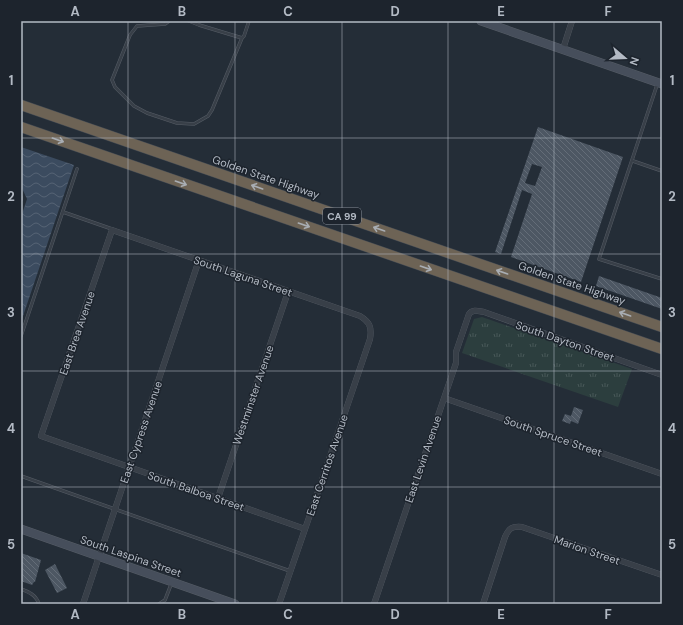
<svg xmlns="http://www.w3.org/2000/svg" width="683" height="625" font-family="'DM Sans',sans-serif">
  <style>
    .grass { fill: url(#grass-tufts) }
    .water { fill: url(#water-waves) }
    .building { fill: url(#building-back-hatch); fill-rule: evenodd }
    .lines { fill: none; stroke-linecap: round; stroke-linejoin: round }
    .lane-casing { stroke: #565d66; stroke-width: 3.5 }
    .street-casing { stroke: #565d66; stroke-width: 6 }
    .secondary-casing { stroke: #565d66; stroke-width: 9 }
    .highway-casing { stroke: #434a53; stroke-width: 11 }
    .lane { stroke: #383f48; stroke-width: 2.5 }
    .street { stroke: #383f48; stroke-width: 5.5 }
    .secondary { stroke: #464e5b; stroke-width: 8 }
    .highway { stroke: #6d6355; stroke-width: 10 }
    .oneway { stroke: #a8adb3 }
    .grid { fill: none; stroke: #b3bac4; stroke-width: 1; stroke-opacity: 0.55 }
    .labels { text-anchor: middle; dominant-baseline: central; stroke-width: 3; stroke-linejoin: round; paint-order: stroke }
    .shield { fill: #1d242d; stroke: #868d97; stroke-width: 1 }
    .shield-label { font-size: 10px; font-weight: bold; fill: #b3bac4 }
    .street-label { font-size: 11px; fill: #b3bac4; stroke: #1d242d }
    .neatline { fill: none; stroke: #b3bac4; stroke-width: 1.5 }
    .grid-label { font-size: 13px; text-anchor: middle; font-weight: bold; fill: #b3bac4 }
  </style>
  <defs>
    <pattern id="grass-tufts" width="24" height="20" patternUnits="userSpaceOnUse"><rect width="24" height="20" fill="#2c3e3e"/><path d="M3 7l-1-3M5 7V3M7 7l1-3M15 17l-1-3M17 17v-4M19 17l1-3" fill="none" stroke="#485858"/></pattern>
    <pattern id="water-waves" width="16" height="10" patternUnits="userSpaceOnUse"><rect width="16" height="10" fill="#3b4b5f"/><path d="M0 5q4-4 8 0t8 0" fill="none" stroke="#556374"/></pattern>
    <pattern id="building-back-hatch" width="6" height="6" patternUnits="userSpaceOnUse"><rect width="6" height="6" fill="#4d5763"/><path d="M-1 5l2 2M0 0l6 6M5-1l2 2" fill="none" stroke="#646d78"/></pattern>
  </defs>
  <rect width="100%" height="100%" fill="#242d37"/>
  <path class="grass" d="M482,317L632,369L618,407L462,353L474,319Z"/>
  <path class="water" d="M21,147L74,165L21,322V217L27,199L21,186Z"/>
  <path class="building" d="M538,127L623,157L581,282L511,257L532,194L522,190L501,254L495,252ZM532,164L542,167L535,186L525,183Z
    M599,276L662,298V309L596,286Z
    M574,407L583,410L578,424L571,421L570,424L562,421L565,414L571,416Z
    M21,553L41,560L35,582H34L32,585L21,581Z
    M55,564L67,588L57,593L45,570Z"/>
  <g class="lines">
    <defs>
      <path id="lane" d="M169,21L165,24L137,26L130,35L112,80L115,87L134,106L147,113L177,123L194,124L208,116L212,110L242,38
        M189,21L199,25L242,38L244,36L249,21
        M657,85L599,259L662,279
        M633,161L662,171
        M21,197V200
        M63,212L112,229
        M21,336L77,169
        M21,476L290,571
        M21,589C29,592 36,595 39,604
        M159,604L165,600L172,582"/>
      <path id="street" d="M563,49L572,21
        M444,398L662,474
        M218,498L288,292
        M83,604L199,260
        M279,604C310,516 340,427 370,339C372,328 370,322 360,316L112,230L41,436L305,529
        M374,604L456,363V352L469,314C473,309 478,311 484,312L662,375
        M483,604L505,537C509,528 512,526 522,527L662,575"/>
      <path id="secondary" d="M481,21L662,84
        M21,529L235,604"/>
      <path id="highway" d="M21,105L662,327
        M21,127L662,349"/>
    </defs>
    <use href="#lane" class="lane-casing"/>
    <use href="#street" class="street-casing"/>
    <use href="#secondary" class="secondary-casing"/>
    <use href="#highway" class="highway-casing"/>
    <use href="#lane" class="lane"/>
    <use href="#street" class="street"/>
    <use href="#secondary" class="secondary"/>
    <use href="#highway" class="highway"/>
  </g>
  <defs><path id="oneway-shaft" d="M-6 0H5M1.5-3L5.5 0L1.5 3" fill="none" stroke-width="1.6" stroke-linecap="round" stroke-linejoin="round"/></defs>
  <g class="oneway">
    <use href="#oneway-shaft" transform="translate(58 140) rotate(19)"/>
    <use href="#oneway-shaft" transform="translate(181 183) rotate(19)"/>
    <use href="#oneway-shaft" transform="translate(257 187) rotate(-161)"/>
    <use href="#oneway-shaft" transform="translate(304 225) rotate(19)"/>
    <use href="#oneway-shaft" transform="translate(379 229) rotate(-161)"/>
    <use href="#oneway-shaft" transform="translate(426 268) rotate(19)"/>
    <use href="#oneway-shaft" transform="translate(502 272) rotate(-161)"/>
    <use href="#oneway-shaft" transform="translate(625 314) rotate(-161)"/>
  </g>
  <path class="grid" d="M128,21V604M235,21V604M342,21V604M448,21V604M554,21V604M21,138H662M21,254H662M21,371H662M21,487H662"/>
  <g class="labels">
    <rect class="shield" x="323" y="208" width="38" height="16" rx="3"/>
    <g class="shield-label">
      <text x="342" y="216">CA 99</text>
    </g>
    <g class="street-label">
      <text transform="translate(266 177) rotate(19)">Golden State Highway</text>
      <text transform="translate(243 276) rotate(19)">South Laguna Street</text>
      <text transform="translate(572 283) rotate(19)">Golden State Highway</text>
      <text transform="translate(77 333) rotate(-71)">East Brea Avenue</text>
      <text transform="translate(565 341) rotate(19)">South Dayton Street</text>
      <text transform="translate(253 395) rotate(-71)">Westminster Avenue</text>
      <text transform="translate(141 432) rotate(-71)">East Cypress Avenue</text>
      <text transform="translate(553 436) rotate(19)">South Spruce Street</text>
      <text transform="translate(423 459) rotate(-71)">East Levin Avenue</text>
      <text transform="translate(327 465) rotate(-71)">East Cerritos Avenue</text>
      <text transform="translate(196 491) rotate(19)">South Balboa Street</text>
      <text transform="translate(587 550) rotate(19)">Marion Street</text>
      <text transform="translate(131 556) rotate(19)">South Laspina Street</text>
    </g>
  </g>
  <rect width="683" height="625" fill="none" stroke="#1d242d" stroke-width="44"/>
  <g transform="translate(625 58) rotate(109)" stroke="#1d242d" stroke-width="3" paint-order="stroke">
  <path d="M0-3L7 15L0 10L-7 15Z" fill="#b3bac4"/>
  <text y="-6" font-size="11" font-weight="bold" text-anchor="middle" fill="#b3bac4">N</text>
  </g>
  <rect x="22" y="22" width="639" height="581" class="neatline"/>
  <g class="grid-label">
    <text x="75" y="16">A</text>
    <text x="182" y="16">B</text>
    <text x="288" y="16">C</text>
    <text x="395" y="16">D</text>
    <text x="501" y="16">E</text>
    <text x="608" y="16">F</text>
    <text x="11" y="85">1</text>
    <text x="672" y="85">1</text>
    <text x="11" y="201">2</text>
    <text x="672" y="201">2</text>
    <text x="11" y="317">3</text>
    <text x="672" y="317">3</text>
    <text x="11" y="433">4</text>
    <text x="672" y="433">4</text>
    <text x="11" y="549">5</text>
    <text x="672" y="549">5</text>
    <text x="75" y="619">A</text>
    <text x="182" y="619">B</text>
    <text x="288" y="619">C</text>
    <text x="395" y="619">D</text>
    <text x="501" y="619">E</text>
    <text x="608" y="619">F</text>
  </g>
</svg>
